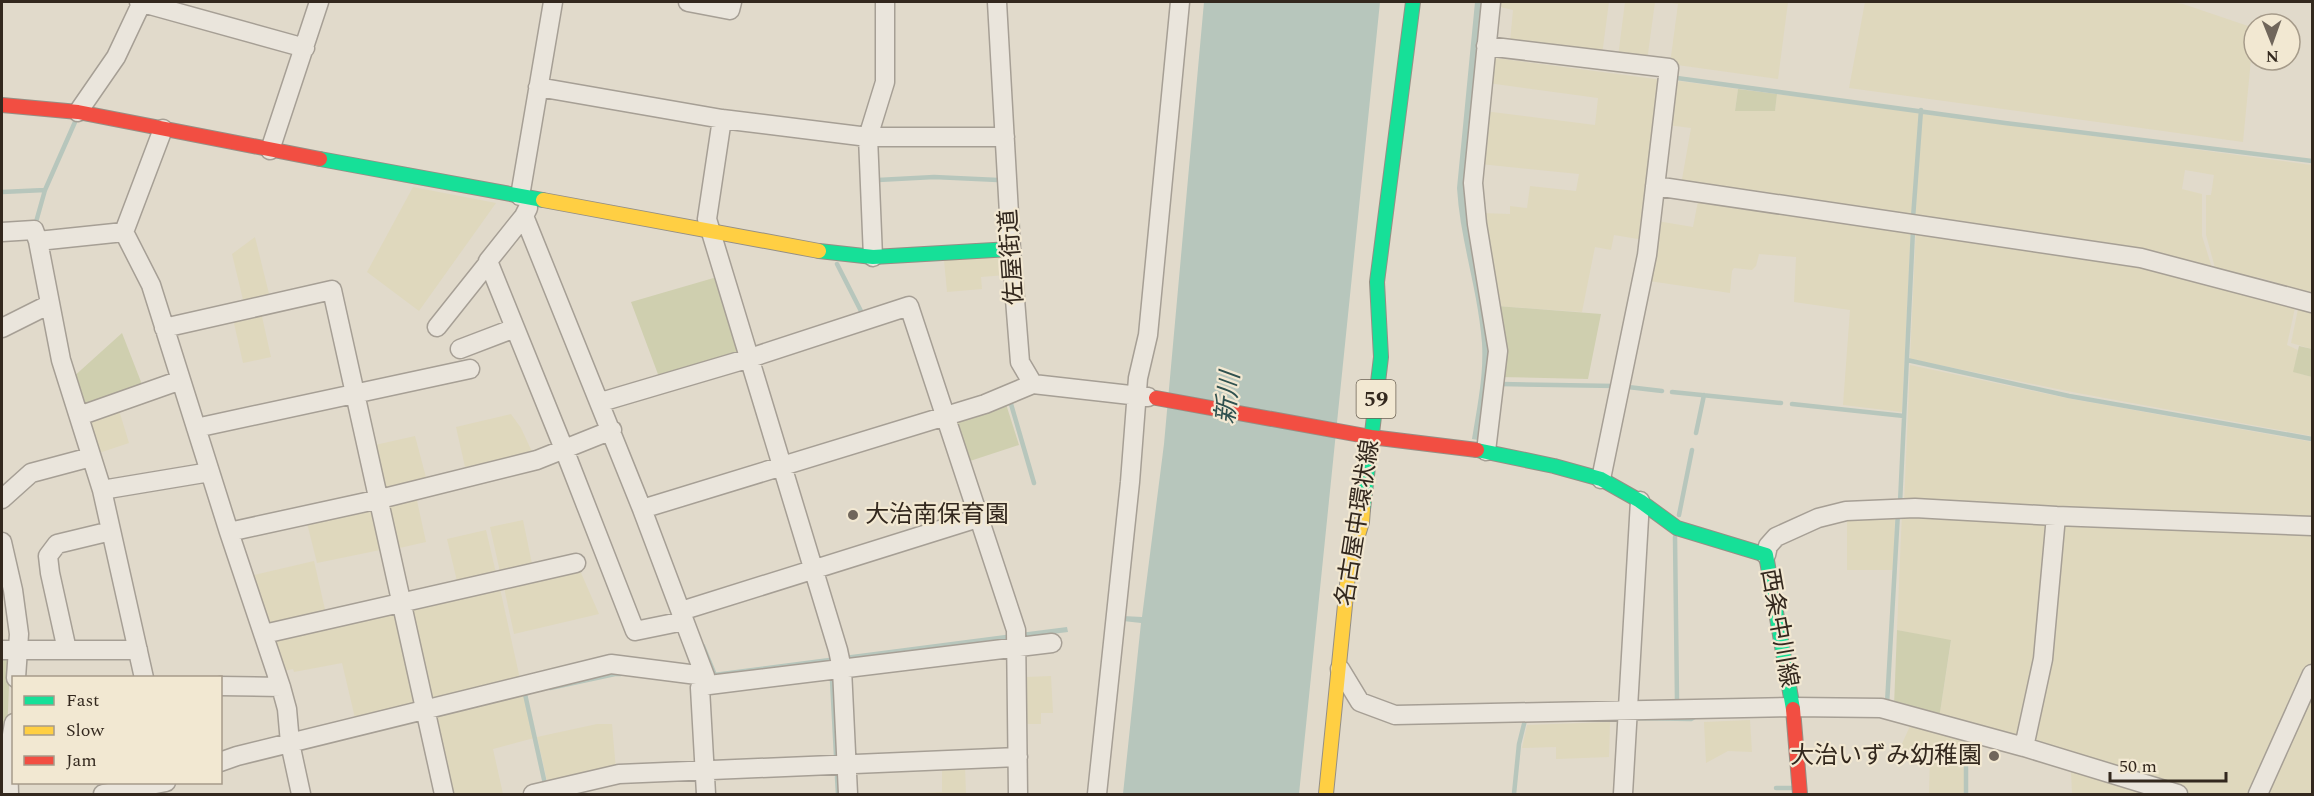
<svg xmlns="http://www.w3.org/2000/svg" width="2314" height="796" font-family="Spectral,'Noto Sans JP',serif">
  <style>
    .farmland { fill: #dfd8bd }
    .green { fill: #cfcfaf }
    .water { fill: #b7c6bc }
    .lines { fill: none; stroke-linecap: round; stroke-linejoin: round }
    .stream { stroke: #b7c6bc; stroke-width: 4.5 }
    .street-casing { stroke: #a69f95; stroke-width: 21 }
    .fast-casing { stroke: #958f85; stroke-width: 16 }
    .slow-casing { stroke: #958f85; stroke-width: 16 }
    .jam-casing { stroke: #958f85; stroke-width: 16 }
    .street { stroke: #eae5dc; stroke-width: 18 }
    .fast { stroke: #16e098; stroke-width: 14 }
    .slow { stroke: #ffcf43; stroke-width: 14 }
    .jam { stroke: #f24e42; stroke-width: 14 }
    .poi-dot { fill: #70665b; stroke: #f2e8d2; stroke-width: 2 }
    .labels { text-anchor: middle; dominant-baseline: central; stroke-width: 4.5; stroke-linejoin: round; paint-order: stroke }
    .shield { fill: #f2e8d2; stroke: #6c6254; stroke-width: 1.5 }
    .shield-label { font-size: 22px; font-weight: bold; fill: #33281e }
    .street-label { font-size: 24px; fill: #33281e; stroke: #f2e8d2 }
    .poi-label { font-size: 24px; fill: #33281e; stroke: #f2e8d2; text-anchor: start }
    .water-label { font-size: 26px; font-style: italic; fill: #2f514f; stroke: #f2e8d2 }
  </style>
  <rect width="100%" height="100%" fill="#e1dacb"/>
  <path class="farmland" d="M1496,2H1609L1602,55L1510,42L1513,10L1496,6Z
    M1625,2H1655L1647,61L1618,57Z
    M1663,2H1788L1778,79L1670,64L1678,4Z
    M1865,2H2166L2183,4L2254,28L2243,142L1849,88Z
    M1496,58L1663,80L1644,240L1614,235L1611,250L1595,247L1582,312L1497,306L1480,213L1510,214V206L1527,208L1530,186L1576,191L1579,174L1480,164L1484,111L1595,125L1598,98L1488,83L1491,59Z
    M1679,81L1738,89L1735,110L1775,111L1777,94L2312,165V300L2275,290L2277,283L2257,277L2254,285L2217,275L2206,235V195H2211L2214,175L2185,170L2182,189L2202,194V236L2214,274L1681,185L1691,128L1668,125L1674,87Z
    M413,187L496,203L419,311L367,272Z
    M1699,196L1911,228L1902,412L1843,405L1850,310L1794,302L1796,257L1759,254L1756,266L1752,270L1734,268L1732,271L1730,293L1649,281L1657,221L1693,227Z
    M1916,229L2140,263L2296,303L2287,345L2298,350L2294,372L2312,377V373V436L2072,392L1910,359Z
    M255,237L270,298L244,304L232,254Z
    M1004,256L1006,275L981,277L982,289L947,292L944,260Z
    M2299,304L2312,308V349L2291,343Z
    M261,312L271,357L243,363L233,319Z
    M1910,365L2066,398L2312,442V523L1904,504Z
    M118,407L129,443L96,454L84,417Z
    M511,414L521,428L533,454L477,468L476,465L465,467L456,427Z
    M415,436L427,481L385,491L375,445Z
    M416,496L426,542L395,549L385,503Z
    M373,505L385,549L317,563L306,519Z
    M1895,513L1894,570H1847V519Z
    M1902,513L2052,520L2039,659L2022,739L1939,719L1951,641L1897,630Z
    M2059,518L2312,528V667L2254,794H2190L2028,746Z
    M523,520L532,564L500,572L490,527Z
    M486,530L496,573L457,581L447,539Z
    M314,561L326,614L273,626L267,623L250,576Z
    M578,566L599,614L514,634L503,583Z
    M499,584L520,679L432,698L410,605Z
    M397,608L418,703L355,718L342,663L294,672L293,669L283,671L272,639Z
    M1051,676L1053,713H1041V724H1026V677Z
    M524,696L534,738L493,749L503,794H450L433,717Z
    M2312,696V794H2269Z
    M1750,720L1752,752L1728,751L1706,763L1704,722Z
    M1610,722L1609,757L1556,759V747L1522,748L1527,725Z
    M597,724H612L616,770L548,785L537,737Z
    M1911,724L1964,738L1965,794H1929L1930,756L1900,748Z
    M965,766L966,794H925V793L942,792V767Z
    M2071,771L2132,789L2150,794H2072Z"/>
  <path class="green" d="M1738,89L1777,94L1775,111H1735Z
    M717,277L738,351L736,355L659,377L631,302Z
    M1497,306L1601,314L1588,379L1500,377Z
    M122,333L143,387L86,408L71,379Z
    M2299,346L2312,349V377L2293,372Z
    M1006,404L1019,445L967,462L956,420Z
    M1897,630L1951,640L1939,719L1894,706Z
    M2,656L10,662L7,734L2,763Z"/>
  <path class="water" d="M1204,2H1380L1299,794H1123L1141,623L1123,621V616L1142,617L1164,444Z
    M1475,2H1488L1471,171L1493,338L1484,441L1472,439C1477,408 1484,375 1482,343C1478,290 1460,240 1457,188Z
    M1067,627L1068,632L714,677L712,673Z"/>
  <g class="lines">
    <path class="stream" d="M1677,78L2005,123L2312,161
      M878,180L934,177L998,180
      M2,192L45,190
      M1913,218L1921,110
      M36,222L45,190L75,122
      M837,264L863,315
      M1907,360L2069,396L2312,439
      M1501,384L1616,386
      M1628,387L1662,391
      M1672,392L1781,403
      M1011,404L1034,483
      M1792,404L1904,416
      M1696,433L1704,395
      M1900,503L1913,230
      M1679,515L1692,450
      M1675,537L1677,700
      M703,646L715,675
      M832,680L836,756
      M550,688L615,674H621
      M525,694L545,784
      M1887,704L1898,512
      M1633,718L1691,719L1698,715
      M837,777L838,794
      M1776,788H1791
      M1514,794L1519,744L1525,720
      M1966,794V737"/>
    <defs>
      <path id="street" d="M139,2L305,48
        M688,2L730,10L732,2
        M997,2L1011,249L1020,362L1033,384L1148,397
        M1486,46L1669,68L1647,255L1601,479
        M538,87L722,119L868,137H1005
        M78,112L116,57L142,2
        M722,119L707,219L838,650L842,669L848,794
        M270,150L319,2
        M1655,186L2141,258L2312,303
        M520,196L553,2
        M528,208L524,216L488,261L564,449L635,631L684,621
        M524,216L642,509L705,676L700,688L706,794
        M2,232L34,230L38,241L61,360L102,490L144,678
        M124,232L151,285L229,532L281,687L287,709L290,743L301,794
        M38,241L124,232L163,129
        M873,257L868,137L885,82V2
        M437,327L488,263
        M2,328L50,304
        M164,328L332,290L444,794
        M460,349L515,328
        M601,402L750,358L909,306L1016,630L1018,794
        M79,416L181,380
        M196,428L470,369
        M1486,451L1498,351L1477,224L1473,183L1491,2
        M102,490L210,472
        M2,499L31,473L91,457
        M642,509L985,404L1033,384
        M229,532L380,499L537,460L612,430
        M2,542L13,590L19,634L16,678
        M1766,555L1768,546L1776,537L1818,518L1846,511L1915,508L2056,516L2312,526
        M681,611L978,518
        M264,634L576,563
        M2,650H138
        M67,650L50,573L48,556L57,544L111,531
        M1340,669L1360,702L1395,715L1793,707L1881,708L2024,747L2178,794
        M220,686L281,687
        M700,688L709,685L1052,643
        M2024,747L2043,659L2056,516
        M220,762L237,756L611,664L705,676
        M9,794L8,759L14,723
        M103,794L166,782
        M533,794L619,774L1018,757
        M1097,794L1130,482L1138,378L1148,335L1180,2
        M1623,794L1640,501
        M2258,794L2312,674"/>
      <path id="fast" d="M320,159L543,200
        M819,251L873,257L1011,249
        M1477,450L1554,466L1601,479L1640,501L1677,528L1766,555L1793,709
        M1363,509L1381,357L1377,282L1413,2"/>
      <path id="slow" d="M543,200L819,251
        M1326,794L1349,565L1362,522L1363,509"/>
      <path id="jam" d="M2,105L78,112L320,159
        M1156,398L1371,437L1477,450
        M1793,709L1800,794"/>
    </defs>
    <use href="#street" class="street-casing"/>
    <use href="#fast" class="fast-casing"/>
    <use href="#slow" class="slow-casing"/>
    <use href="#jam" class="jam-casing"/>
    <use href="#street" class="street"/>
    <use href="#fast" class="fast"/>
    <use href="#slow" class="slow"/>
    <use href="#jam" class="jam"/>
  </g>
  <g class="poi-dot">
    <circle cx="853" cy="515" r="6"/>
    <circle cx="1994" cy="756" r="6"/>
  </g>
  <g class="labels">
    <rect class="shield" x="1356.5" y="380" width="39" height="38" rx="4.5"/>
    <g class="shield-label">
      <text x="1376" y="399">59</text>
    </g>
    <g class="street-label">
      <text transform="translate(1012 257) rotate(-94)">佐屋街道</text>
      <text transform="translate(1358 523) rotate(-81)">名古屋中環状線</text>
      <text transform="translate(1779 628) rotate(80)">西条中川線</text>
    </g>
    <g class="poi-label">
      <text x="865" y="515">大治南保育園</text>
      <text x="1982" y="756" text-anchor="end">大治いずみ幼稚園</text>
    </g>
    <g class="water-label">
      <text transform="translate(1228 398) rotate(-84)">新川</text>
    </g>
  </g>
  <rect width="2314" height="796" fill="none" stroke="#33281e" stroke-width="6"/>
  <rect x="12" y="676" width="210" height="108" fill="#f2e8d2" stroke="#a69b8a" stroke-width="1.5"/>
  <rect x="24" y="696" width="30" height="9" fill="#16e098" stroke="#a69b8a" stroke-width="1.5"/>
  <text x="66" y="706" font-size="18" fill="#33281e">Fast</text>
  <rect x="24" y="726" width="30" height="9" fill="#ffcf43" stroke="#a69b8a" stroke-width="1.5"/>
  <text x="66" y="736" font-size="18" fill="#33281e">Slow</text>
  <rect x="24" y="756" width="30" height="9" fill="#f24e42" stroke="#a69b8a" stroke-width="1.5"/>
  <text x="66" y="766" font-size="18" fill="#33281e">Jam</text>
  <g transform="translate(2272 42) rotate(179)"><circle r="28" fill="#f2e8d2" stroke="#a69b8a" stroke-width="1.5"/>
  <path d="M0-4.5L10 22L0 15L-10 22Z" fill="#70665b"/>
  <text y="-9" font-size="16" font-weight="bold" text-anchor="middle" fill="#33281e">N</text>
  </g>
  <path d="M2110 772v9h116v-9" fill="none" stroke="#33281e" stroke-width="3"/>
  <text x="2119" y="772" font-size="18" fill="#33281e" stroke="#f2e8d2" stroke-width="4.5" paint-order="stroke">50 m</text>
</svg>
